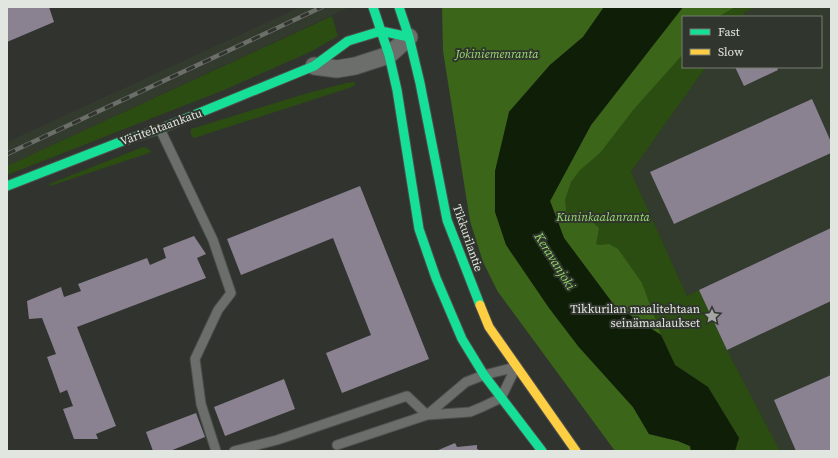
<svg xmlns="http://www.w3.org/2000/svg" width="838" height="458" font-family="'Source Serif 4',serif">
<rect width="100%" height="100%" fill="#31332f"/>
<path fill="#333a2e" d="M300,7H350L7,166V142Z
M757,7H831V451H780L727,350L699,290L687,296L631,172L706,67H821V17H742L745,12Z"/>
<path fill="#2c4d11" d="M683,7H757L745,12L742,17H683V67H706L631,172L687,296L699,290L727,350L780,451H735L739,438L708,387L675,365L661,335L550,201Z
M332,16L338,36L310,52L224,90L7,175V166Z
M355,82V85L352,87L194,138L191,135V129L308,93L346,83Z
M143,147L147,148L152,152L50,186L49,184Z"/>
<path fill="#3b6518" d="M442,7H604L583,37L550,65L509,112L578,346L633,407L649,434L678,441L690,446L691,451H615L498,292L483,262L470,221L443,51Z
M683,7H735L718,17H683V54L634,109L600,153L580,170L571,182L565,200L566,211L572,219L590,220L599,228L596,244L599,245L609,244L618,249L642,283L661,335L614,305L564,238L550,201L591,125Z"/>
<path fill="#0f1e07" d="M604,7H683L591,125L550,201L564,238L614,305L661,335L675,365L708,387L739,438L735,451H691L690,446L678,441L649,434L633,407L578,346L549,308L506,245L495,212V171L509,112L550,65L583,37Z"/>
<path fill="#8a8291" d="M7,7H49L54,22L7,42Z
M735,67H777L778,70L744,86Z
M812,99L831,142V153L674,224L650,172Z
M360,186L429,359L342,393L326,353L371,335L333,238L241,275L227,239Z
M831,228V301L727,350L699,290Z
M194,236L206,254L197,258L206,278L77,327L116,426L96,434L98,439H74L63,409L73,406L67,390L60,393L47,357L56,354L42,318L29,319L27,301L61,287L64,297L81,291L78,284L147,258L150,265L166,258L163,248Z
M831,375V451H796L774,400Z
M284,379L295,409L225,436L214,407Z
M196,413L205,437L170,451H153L146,432Z
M455,443L457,447L477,445V449L481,451H436Z"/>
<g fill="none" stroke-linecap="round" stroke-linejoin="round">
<defs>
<path id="lane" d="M160,129L213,240L231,293L218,310L195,359L201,404L216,451
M427,415L466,382L484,375L516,367
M337,445L427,415L470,412L482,407L501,398L516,367
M234,451L277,440L407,396L427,415"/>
<path id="street" d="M314,66L337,69L355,66L389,55L409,37"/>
<path id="fast" d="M373,7L389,55L397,90L419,229L436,278L462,339L484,375L542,451
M399,7L409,37L420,83L447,220L480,305
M7,186L120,142L160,129L314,66L348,41L381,31L409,37"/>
<path id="slow" d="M480,305L489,327L576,451"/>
</defs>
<use href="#lane" stroke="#4d4f4c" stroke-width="11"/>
<use href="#street" stroke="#4d4f4c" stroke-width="19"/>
<use href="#fast" stroke="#4d4f4c" stroke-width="11"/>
<use href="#slow" stroke="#4d4f4c" stroke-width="11"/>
<use href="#lane" stroke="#6c6e6b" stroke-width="9"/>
<use href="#street" stroke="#6c6e6b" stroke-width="17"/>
<use href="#fast" stroke="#16e098" stroke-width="9"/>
<use href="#slow" stroke="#ffcf43" stroke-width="9"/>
<defs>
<path id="rail" d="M7,154L322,7"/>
</defs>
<use href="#rail" stroke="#6c6e6a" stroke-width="4.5"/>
<use href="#rail" stroke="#30352d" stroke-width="3" stroke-dasharray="9" stroke-linecap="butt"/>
</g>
<defs>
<symbol id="sight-bare" viewBox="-9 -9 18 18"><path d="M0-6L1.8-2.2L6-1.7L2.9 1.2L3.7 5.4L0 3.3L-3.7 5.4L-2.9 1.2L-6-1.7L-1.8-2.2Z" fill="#a4a7a3" stroke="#30352d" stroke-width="2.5" paint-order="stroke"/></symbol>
</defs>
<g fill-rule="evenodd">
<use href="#sight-bare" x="701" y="305" width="22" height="22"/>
</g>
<g text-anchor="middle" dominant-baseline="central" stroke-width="4" stroke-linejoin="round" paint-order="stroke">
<g font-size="12" font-style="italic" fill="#9bdf71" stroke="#30352d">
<text x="497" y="54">Jokiniemenranta</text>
<text x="603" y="217">Kuninkaalanranta</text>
</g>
<g font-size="12" fill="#e2e6e1" stroke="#30352d">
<text transform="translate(161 127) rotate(-20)">Väritehtaankatu</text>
<text transform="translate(468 238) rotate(71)">Tikkurilantie</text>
</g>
<g font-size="12" fill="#e2e6e1" stroke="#30352d" text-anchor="end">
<text x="700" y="309">Tikkurilan maalitehtaan<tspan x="700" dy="14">seinämaalaukset</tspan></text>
</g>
<g font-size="13" font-style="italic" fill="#95d96b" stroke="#30352d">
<text transform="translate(555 261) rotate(58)">Keravanjoki</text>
</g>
</g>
<rect width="838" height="458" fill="none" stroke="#e2e6e1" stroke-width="16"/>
<rect x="682" y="16" width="140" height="52" fill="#30352d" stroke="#777c75"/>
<rect x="690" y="29" width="20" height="6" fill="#16e098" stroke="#777c75"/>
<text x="718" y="36" font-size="12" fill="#e2e6e1">Fast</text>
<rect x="690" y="49" width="20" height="6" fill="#ffcf43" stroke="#777c75"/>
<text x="718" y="56" font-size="12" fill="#e2e6e1">Slow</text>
</svg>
